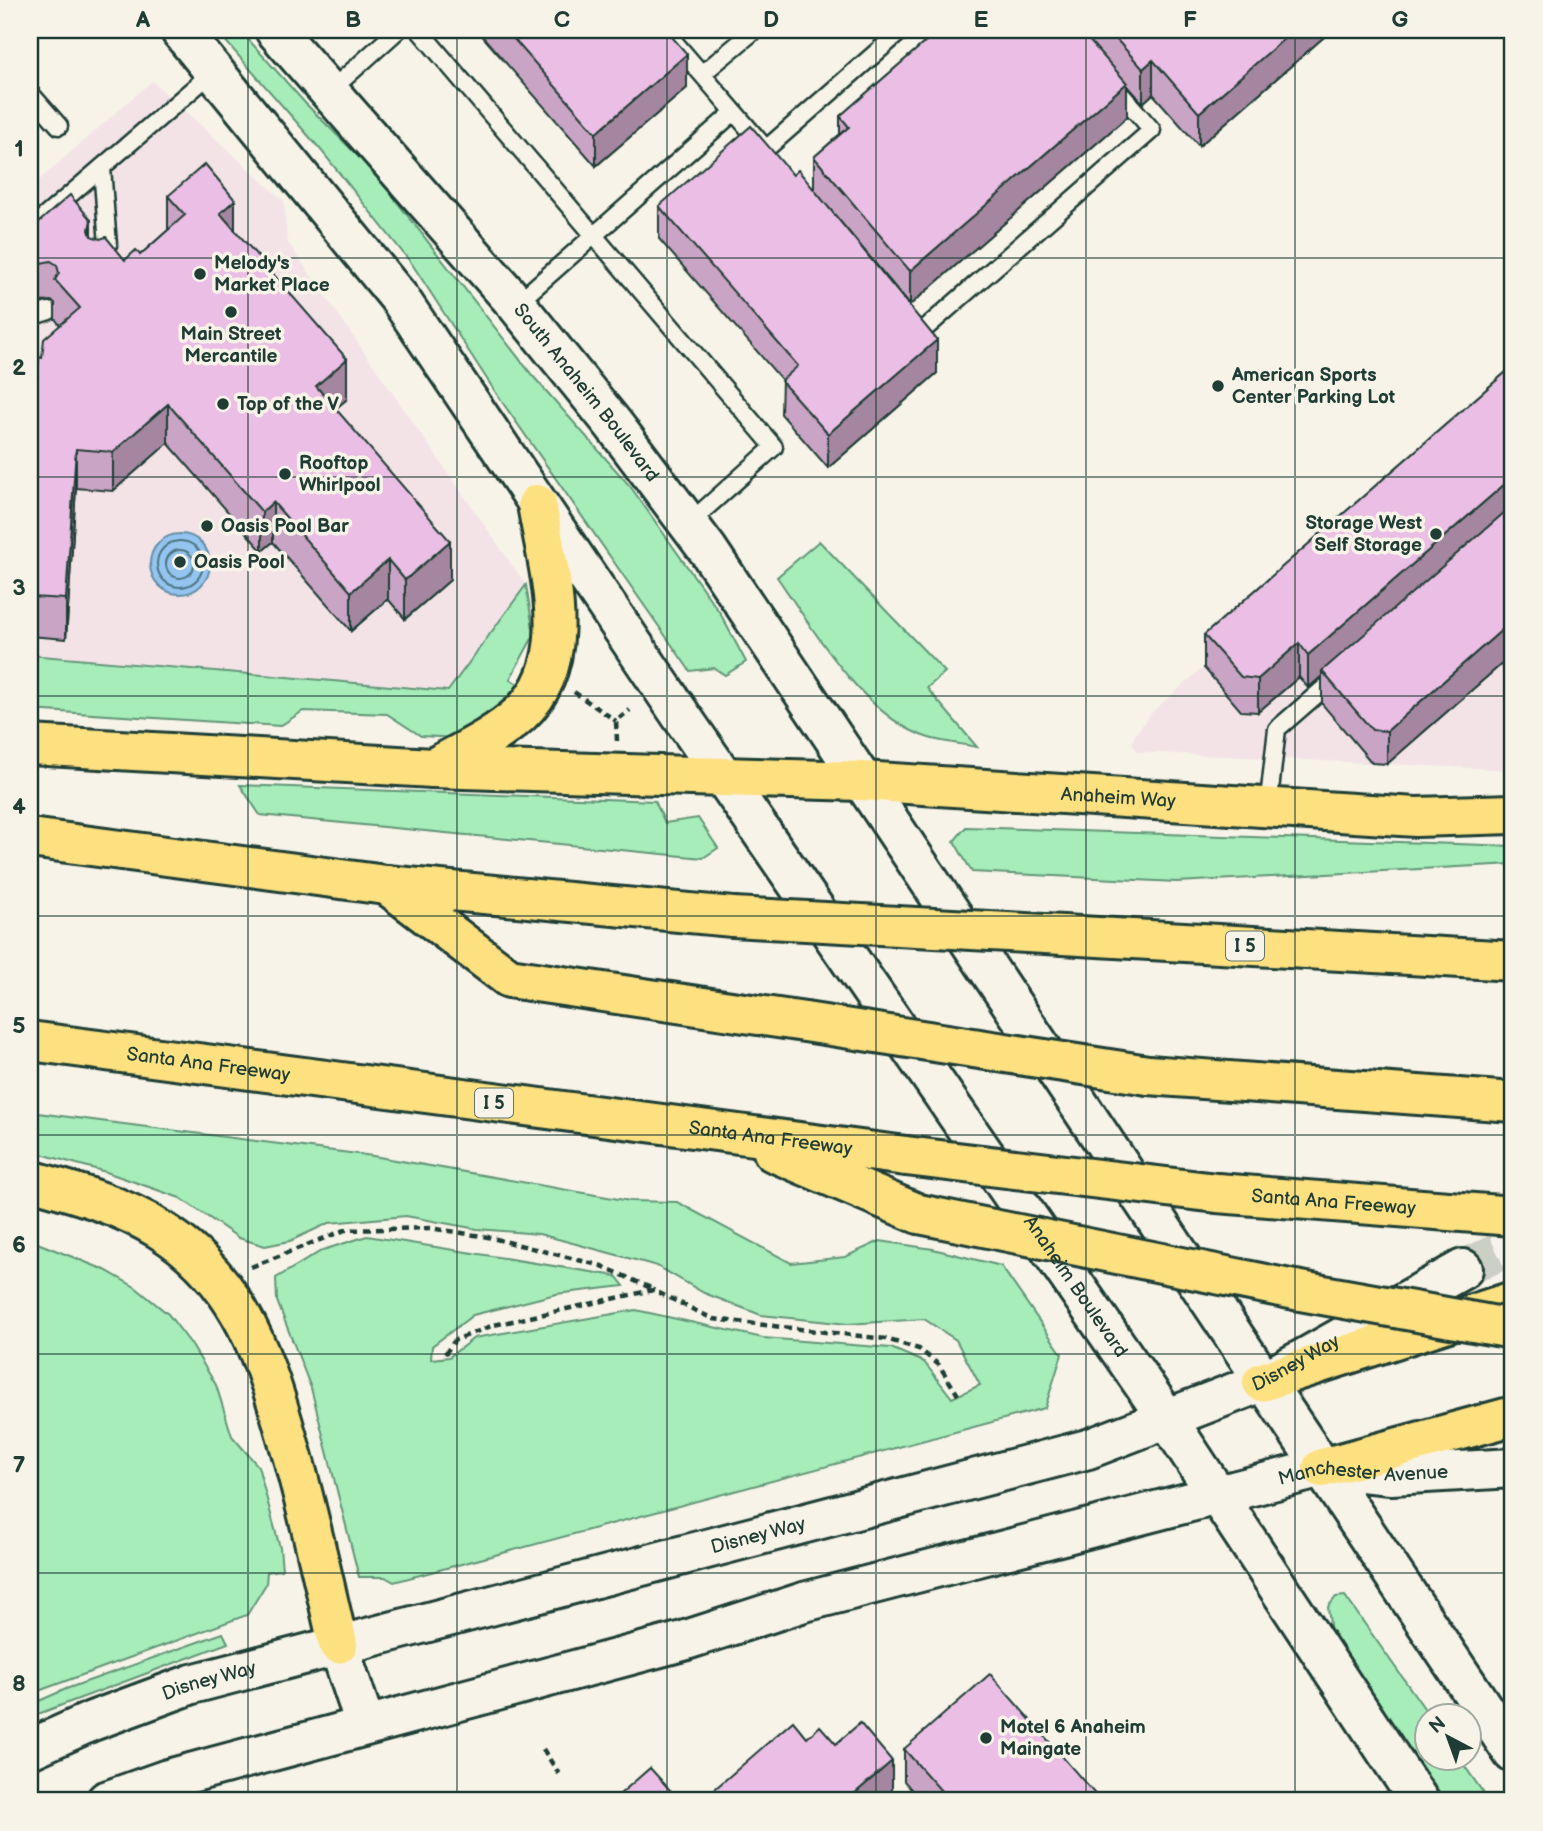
<svg xmlns="http://www.w3.org/2000/svg" width="1543" height="1831" font-family="'Balsamiq Sans',sans-serif">
<rect width="100%" height="100%" fill="#f7f3e8"/>
<filter id="ink" filterUnits="userSpaceOnUse"><feTurbulence type="fractalNoise" baseFrequency=".0143" numOctaves="2"/><feDisplacementMap in="SourceGraphic" scale="14" xChannelSelector="R" yChannelSelector="G"/><feConvolveMatrix kernelMatrix="1 2 1 2 8 2 1 2 1" color-interpolation-filters="sRGB"/></filter>
<g filter="url(#ink)">
<path fill="#f3e3e7" d="M152,81L284,201L287,241L526,585L448,691L30,655V188Z
M1513,399V770L1137,752L1132,743L1135,735L1153,711Z"/>
<path fill="#a6edba" stroke="#629577" stroke-width="2" d="M216,30H240L305,103L372,170L532,375L630,486L720,613L746,662L725,675L714,668L690,671L498,396L412,264L320,149Z
M819,541L945,672L927,688L977,747C961,744 944,742 929,738C864,718 814,630 777,577Z
M526,585L534,635L510,679L526,689L457,738L421,736L387,714L303,711L280,726L30,710V655L448,691Z
M240,785L655,801L665,823L698,818L718,848L703,858L260,815Z
M966,827L1513,846V864L1177,882L972,872L954,841Z
M30,1112L373,1156L630,1201L677,1202L791,1263L845,1257L880,1241L933,1249L1001,1266L1062,1354L1045,1408L394,1582L385,1577H359L311,1388L277,1301L276,1278L323,1250L367,1236L616,1276L624,1286L556,1294L473,1315L432,1346L431,1359L449,1357L474,1338L636,1310L763,1338L891,1348L924,1362L952,1398L980,1385L956,1340L924,1319L848,1324L761,1315L704,1293L657,1266L617,1255L539,1234L477,1229L406,1216L329,1223L290,1241L265,1246L239,1238L180,1198L106,1172L30,1151Z
M30,1240L105,1270L135,1287L168,1314L191,1344L216,1385L232,1436L258,1466L280,1548L282,1570L267,1572L266,1584L247,1615L30,1694Z
M1345,1596L1429,1715L1428,1758H1459L1489,1801H1445L1331,1634L1328,1607L1336,1597Z
M223,1633L228,1643L30,1717V1705L66,1689Z"/>
<path fill="#93c5f0" stroke="#658fa5" stroke-width="2" d="M150 564a30 30 0 1 1 60 0a30 30 0 1 1-60 0Z"/>
<g fill="none" stroke-linecap="round" stroke-linejoin="round">
<path stroke="#4d737f" stroke-width="2" d="M157 564a23 23 0 1 1 46 0a23 23 0 1 1-46 0Z
M166 564a14 14 0 1 1 28 0a14 14 0 1 1-28 0Z"/>
<path stroke="#cccfc4" stroke-width="38" stroke-dasharray="38 19" stroke-linecap="butt" d="M1463,1269L1513,1245"/>
<defs>
<path id="lane" d="M419,30L774,447L688,524
M664,30L766,149L902,30
M702,74L755,30
M330,91L398,30
M30,93L59,126
M102,168L108,245L102,259
M30,229L215,70
M516,304L734,112
M30,317L49,311
M913,325L920,333L1152,130L1114,86
M1268,808L1277,729L1337,677"/>
<g id="secondary">
<path id="s1" d="M180,30L400,299L680,714L1166,1417L1419,1801"/>
<path id="s2" d="M275,30L516,304L614,425L708,550L1513,1753"/>
<path d="M338,1644L365,1724"/>
<path id="s3" d="M30,1749L92,1721L192,1684L1088,1449L1262,1382L1463,1269"/>
<path id="s4" d="M106,1801L168,1779L683,1641L804,1602L1322,1468L1391,1475L1513,1468"/>
</g>
<g id="primary">
<path id="s5" d="M723,777L862,781L1416,817L1513,814"/>
</g>
<g id="highway">
<path d="M30,745L433,768L723,777"/>
<path d="M433,768C462,752 495,737 520,714C578,660 548,571 537,504"/>
<path d="M30,838L386,885L733,917"/>
<path d="M387,885L509,978L805,1022"/>
<path d="M1063,935L1513,961"/>
<path id="s6" d="M30,1041L906,1156"/>
<path d="M1148,1075L1513,1102"/>
<path d="M773,1152L919,1214"/>
<path d="M30,1180C73,1192 121,1205 159,1229C245,1282 267,1367 293,1458C310,1519 324,1582 338,1644"/>
<path id="s7" d="M1217,1193L1513,1216"/>
<path d="M1262,1382L1513,1301"/>
<path d="M1322,1468L1513,1416"/>
</g>
</defs>
<use href="#lane" stroke="#1f3d34" stroke-width="21"/>
<use href="#secondary" stroke="#1f3d34" stroke-width="44"/>
<use href="#primary" stroke="#1f3d34" stroke-width="44"/>
<use href="#highway" stroke="#1f3d34" stroke-width="44"/>
<path stroke="#1f3d34" stroke-width="4.5" stroke-dasharray="7 5" stroke-linecap="butt" d="M574,692L616,721
M617,741L616,721L630,710
M251,1267L345,1230L430,1228L488,1237L602,1266L653,1289
M445,1354L455,1340L494,1325L653,1290L713,1319L886,1339L919,1349L939,1365L958,1395
M543,1749L559,1774"/>
<use href="#lane" stroke="#f7f3e8" stroke-width="16"/>
<use href="#secondary" stroke="#f7f3e8" stroke-width="38"/>
<use href="#primary" stroke="#fde080" stroke-width="38"/>
<use href="#highway" stroke="#fde080" stroke-width="38"/>
<defs>
<path id="highway-bridge" d="M733,917L1063,935
M805,1022L1148,1075
M906,1156L1217,1193
M919,1214L1295,1290L1513,1329"/>
</defs>
<use href="#highway-bridge" stroke="#1f3d34" stroke-width="44" stroke-linecap="butt"/>
<use href="#highway-bridge" stroke="#fde080" stroke-width="38"/>
</g>
<path fill="#caa4c5" stroke="#1f3d34" stroke-width="2" d="M477,30H666L687,88L596,166Z
M939,30H1332L1199,146L1153,94L1143,103L1127,85V117L910,305L829,208L937,373L828,468L781,414L782,380L659,239V206L793,175L814,190V157L840,134V116Z
M168,196L235,231L347,399L335,409L450,580L405,619L388,599L351,631L273,542L262,551L168,443L113,491L76,488L66,639L30,636V412H34L42,358L60,325L55,319V303L51,301L41,302L30,289V230L91,220V236L125,260L140,255L168,230Z
M1513,366V654L1387,764L1372,763L1322,704V676L1308,688L1299,677L1258,712L1241,711L1204,668V635Z
M904,1749L1101,1801H921L904,1781Z"/>
<path fill="#a486a0" stroke="#1f3d34" stroke-width="2" d="M1294,30H1332L1199,146V113Z
M687,54V88L596,166V133Z
M1153,60V94L1143,103V69Z
M1127,83V117L910,305V271Z
M235,200V239L220,213Z
M937,340V373L828,468V434Z
M347,359V399L316,425V386Z
M168,404V443L113,491V452Z
M76,449V488L66,639V599Z
M1506,483V517L1322,671V676L1308,688V655Z
M273,502V542L262,551V512Z
M450,541V580L405,619V580Z
M388,560V599L351,631V592Z
M1513,620V654L1387,764V731Z
M1299,643V677L1258,712V679Z
M892,1761V1794L884,1801H846Z"/>
<path fill="#ebbfe5" stroke="#1f3d34" stroke-width="2" d="M506,30H666L687,54L596,133Z
M939,30H1080L1127,83L910,271L814,157L849,127L840,116Z
M1108,30H1294L1199,113L1153,60L1143,69Z
M751,126L793,175L798,170L937,340L828,434L781,381L798,366L659,206Z
M205,164L235,200L220,213L347,359L316,386L450,541L405,580L388,560L351,592L273,502L262,512L168,404L113,452L76,449L66,599L30,597V412H34L39,357L42,358L44,339L80,308L55,280L59,273L57,265L51,261L41,263L30,250V230L70,195L91,220L89,230L91,236L100,239L106,237L125,260L136,250L140,255L185,215L168,196Z
M1513,366V482L1506,483L1308,655L1299,643L1258,679L1241,677L1204,635Z
M1513,505V620L1387,731L1372,730L1322,671Z
M990,1674L1101,1801H950L904,1749Z
M793,1721L807,1738L820,1726L836,1744L860,1723L892,1761L846,1801H701Z
M650,1768L680,1801H612Z"/>
</g>
<path fill="none" stroke="#1f3d34" stroke-width="2" stroke-opacity="0.55" d="M248,30V1801M457,30V1801M667,30V1801M876,30V1801M1086,30V1801M1295,30V1801M30,258H1513M30,477H1513M30,696H1513M30,916H1513M30,1135H1513M30,1354H1513M30,1573H1513"/>
<g fill="#1f3d34" stroke="#f7f3e8" stroke-width="2.5">
<circle cx="200" cy="274" r="7"/>
<circle cx="231" cy="312" r="7"/>
<circle cx="1218" cy="386" r="7"/>
<circle cx="223" cy="404" r="7"/>
<circle cx="285" cy="474" r="7"/>
<circle cx="207" cy="526" r="7"/>
<circle cx="1436" cy="534" r="7"/>
<circle cx="180" cy="562" r="7"/>
<circle cx="986" cy="1738" r="7"/>
</g>
<g text-anchor="middle" dominant-baseline="central" stroke-width="7" stroke-linejoin="round" paint-order="stroke">
<g fill="#f7f3e8" stroke="#60746a" stroke-width="2">
<rect x="1226" y="931.5" width="38" height="29" rx="5"/>
<rect x="475" y="1088.5" width="38" height="29" rx="5"/>
</g>
<g font-size="18" font-weight="bold" fill="#1f3d34">
<text x="1245" y="946">I 5</text>
<text x="494" y="1103">I 5</text>
</g>
<g font-size="19" font-weight="bold" fill="#1f3d34" stroke="#f7f3e8" text-anchor="start">
<text x="214" y="263">Melody's<tspan x="214" dy="22">Market Place</tspan></text>
<text x="231" y="334" text-anchor="middle">Main Street<tspan x="231" dy="22">Mercantile</tspan></text>
<text x="1232" y="375">American Sports<tspan x="1232" dy="22">Center Parking Lot</tspan></text>
<text x="237" y="404">Top of the V</text>
<text x="299" y="463">Rooftop<tspan x="299" dy="22">Whirlpool</tspan></text>
<text x="1422" y="523" text-anchor="end">Storage West<tspan x="1422" dy="22">Self Storage</tspan></text>
<text x="221" y="526">Oasis Pool Bar</text>
<text x="194" y="562">Oasis Pool</text>
<text x="1000" y="1727">Motel 6 Anaheim<tspan x="1000" dy="22">Maingate</tspan></text>
</g>
<g font-size="19" fill="#1f3d34" stroke="#f7f3e8">
<text stroke="none"><textPath href="#s2" startOffset="478">South Anaheim Boulevard</textPath></text>
<text stroke="none"><textPath href="#s5" startOffset="396">Anaheim Way</textPath></text>
<text stroke="none"><textPath href="#s6" startOffset="180">Santa Ana Freeway</textPath></text>
<text stroke="none"><textPath href="#s6" startOffset="747">Santa Ana Freeway</textPath></text>
<text stroke="none"><textPath href="#s7" startOffset="117">Santa Ana Freeway</textPath></text>
<text stroke="none"><textPath href="#s1" startOffset="1544">Anaheim Boulevard</textPath></text>
<text stroke="none"><textPath href="#s3" startOffset="1326">Disney Way</textPath></text>
<text stroke="none"><textPath href="#s4" startOffset="1302">Manchester Avenue</textPath></text>
<text stroke="none"><textPath href="#s3" startOffset="760">Disney Way</textPath></text>
<text stroke="none"><textPath href="#s3" startOffset="192">Disney Way</textPath></text>
</g>
</g>
<rect width="1543" height="1831" fill="none" stroke="#f7f3e8" stroke-width="77"/>
<g transform="translate(1448 1737) rotate(319)"><circle r="33" fill="#f7f3e8" stroke="#a1aaa0" stroke-width="2"/>
<path d="M0-5L12 26L0 18L-12 26Z" fill="#1f3d34"/>
<text y="-10" font-size="19" font-weight="bold" text-anchor="middle" fill="#1f3d34">N</text>
</g>
<rect x="38" y="38" width="1466" height="1754" fill="none" stroke="#1f3d34" stroke-width="2.5"/>
<g font-size="23" text-anchor="middle" font-weight="bold" fill="#1f3d34">
<text x="143" y="27">A</text>
<text x="353" y="27">B</text>
<text x="562" y="27">C</text>
<text x="771" y="27">D</text>
<text x="981" y="27">E</text>
<text x="1190" y="27">F</text>
<text x="1400" y="27">G</text>
<text x="19" y="156">1</text>
<text x="19" y="375">2</text>
<text x="19" y="595">3</text>
<text x="19" y="814">4</text>
<text x="19" y="1033">5</text>
<text x="19" y="1252">6</text>
<text x="19" y="1472">7</text>
<text x="19" y="1691">8</text>
</g>
</svg>
